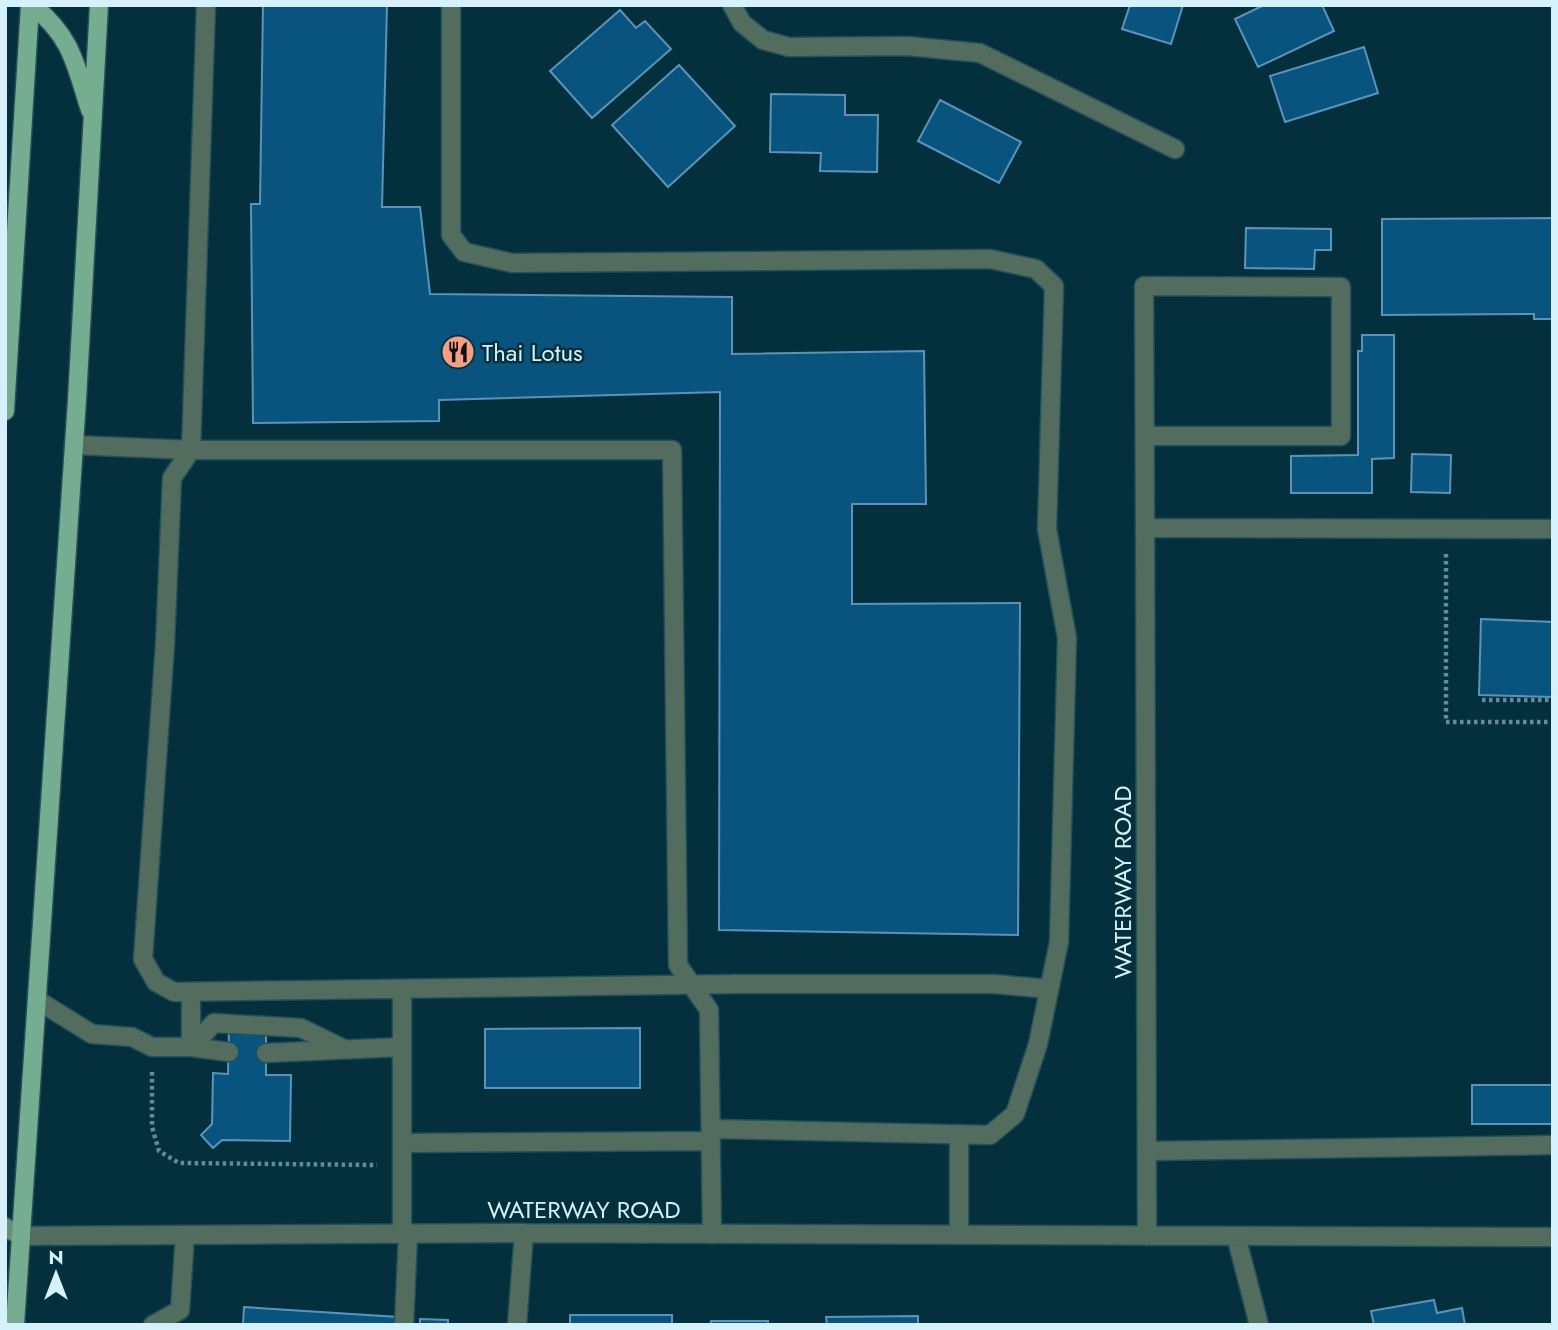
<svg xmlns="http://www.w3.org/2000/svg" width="1558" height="1330" font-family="Jost,sans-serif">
<rect width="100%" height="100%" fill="#03303c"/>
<path fill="#09547e" stroke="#5c93bb" stroke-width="2" d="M263,5H387L382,207H420L430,294L732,297V354L924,351L926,504H852V604L1020,603L1018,935L719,930L720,392L439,400V421L253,423L251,204H260Z
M1130,5H1183L1171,44L1122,29Z
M1264,5H1322L1334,31L1258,67L1235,19Z
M620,10L636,28L645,21L671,49L592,118L550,71Z
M1364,47L1378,93L1285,122L1270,76Z
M679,65L735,126L668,187L612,125Z
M771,94L845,95V115H878L877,172L820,171L821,153L770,152Z
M940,100L1021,142L999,183L918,141Z
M1553,218V319H1534V314L1382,315V219Z
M1246,228L1331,229V250H1315L1314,269L1245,268Z
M1362,335H1394V458L1372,459V493H1291V456L1358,455V351H1362Z
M1412,454L1451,455L1450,493L1411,492Z
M1481,619L1553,622V697L1479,695Z
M229,1028H266V1075H291L290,1141L222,1140L213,1148L201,1135L212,1124L213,1073L228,1074Z
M640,1028V1088H485V1029Z
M1472,1085H1553V1124H1472Z
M1434,1300L1437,1313L1462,1308L1465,1325H1374L1371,1311Z
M244,1307L398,1317V1325H243Z
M570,1315H672V1325H570Z
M918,1316V1325H827L826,1317Z
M420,1319L448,1320V1325H420Z
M711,1321H768V1325H711Z"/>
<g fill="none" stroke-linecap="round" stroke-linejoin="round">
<defs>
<path id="lane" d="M206,5L191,450L172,478L165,644L143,959L156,982L174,992L736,984H994L1049,989
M451,5V235L464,252L512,263L990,259L1036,269L1054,286L1047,529L1067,638L1059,942L1038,1044L1015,1114L990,1135L712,1129
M1145,436H1341V287L1144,286L1145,528L1553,529
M74,445L191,450H672L678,965L709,1010L712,1234
M402,991V1234
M191,992V1047
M37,1000L92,1034L132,1037L152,1047H191L229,1052
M191,1047L214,1023L301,1028L344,1049
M266,1053L402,1047
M959,1134V1235
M403,1143L711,1141
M1147,1151L1553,1145
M153,1325L180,1310L185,1235
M404,1325L408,1234"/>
<path id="street" d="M732,5L742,23L763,40L789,47L907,46L980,53L1175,149
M1145,528L1147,1236
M21,1236L524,1233L1553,1237
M1236,1236L1259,1325
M517,1325L524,1233"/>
<path id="secondary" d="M5,1227L21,1236"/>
<path id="primary" d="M32,5C72,37 75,63 90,110
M5,411L30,5
M15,1325L77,400L99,5"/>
</defs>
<use href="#lane" stroke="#254f5b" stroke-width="21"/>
<use href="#street" stroke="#254f5b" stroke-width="21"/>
<use href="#secondary" stroke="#254f5b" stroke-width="21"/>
<use href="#primary" stroke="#254f5b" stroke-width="21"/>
<path stroke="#658b96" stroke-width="4.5" stroke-dasharray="3.5 3.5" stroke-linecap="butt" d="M1446,554V722H1553
M1482,700H1553
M152,1072V1127L159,1151L179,1163L377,1165"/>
<use href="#lane" stroke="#526c5e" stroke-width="18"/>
<use href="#street" stroke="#526c5e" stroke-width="18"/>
<use href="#secondary" stroke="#67907a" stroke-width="18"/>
<use href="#primary" stroke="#76ac90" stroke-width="18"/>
</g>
<defs>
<symbol id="restaurant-disc" viewBox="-11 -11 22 22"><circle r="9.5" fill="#f2a081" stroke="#03303c"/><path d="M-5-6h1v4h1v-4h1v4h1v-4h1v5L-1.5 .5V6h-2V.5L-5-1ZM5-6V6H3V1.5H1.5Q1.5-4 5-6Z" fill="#111"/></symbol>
</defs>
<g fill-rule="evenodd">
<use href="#restaurant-disc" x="439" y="333" width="38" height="38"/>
</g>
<g text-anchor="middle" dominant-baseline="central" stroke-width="5" stroke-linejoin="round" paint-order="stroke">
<g font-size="24" fill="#d5f2fc" stroke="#03303c" text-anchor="start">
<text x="482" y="352">Thai Lotus</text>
</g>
<g font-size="24" fill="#d5f2fc" stroke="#03303c">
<text transform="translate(1122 882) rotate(-90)">WATERWAY ROAD</text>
<text x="584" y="1209">WATERWAY ROAD</text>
</g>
</g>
<rect width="1558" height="1330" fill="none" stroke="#d5f2fc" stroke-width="14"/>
<g transform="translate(56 1274)" stroke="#03303c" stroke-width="5" paint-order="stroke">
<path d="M0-5L12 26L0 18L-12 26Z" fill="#d5f2fc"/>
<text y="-10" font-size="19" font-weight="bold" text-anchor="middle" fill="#d5f2fc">N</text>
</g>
</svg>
